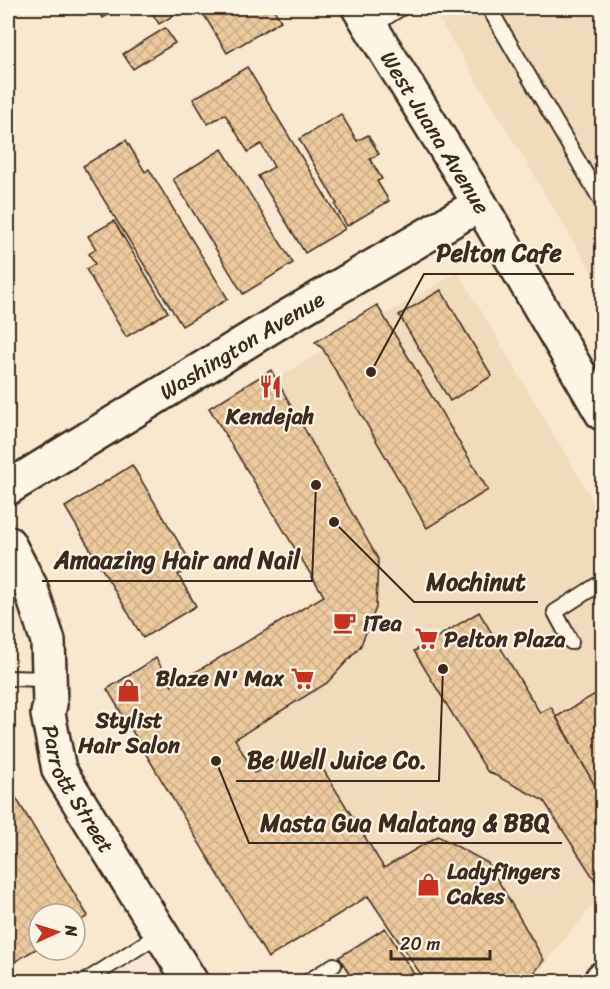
<svg xmlns="http://www.w3.org/2000/svg" width="610" height="989" font-family="Sriracha,sans-serif">
<defs>
<pattern id="building-cross-hatch" width="8" height="8" patternUnits="userSpaceOnUse" patternTransform="scale(1.5)"><rect width="8" height="8" fill="#ecca9d"/><path d="M0 0l8 8M0 8l8-8" fill="none" stroke="#cbae87"/></pattern>
</defs>
<rect width="100%" height="100%" fill="#f7e8cf"/>
<filter id="ink" filterUnits="userSpaceOnUse"><feTurbulence type="fractalNoise" baseFrequency=".0167" numOctaves="2"/><feDisplacementMap in="SourceGraphic" scale="12" xChannelSelector="R" yChannelSelector="G"/><feConvolveMatrix kernelMatrix="1 2 1 2 8 2 1 2 1" color-interpolation-filters="sRGB"/></filter>
<g filter="url(#ink)">
<path fill="#f0dbbd" d="M432,8H602V289L522,155Z
M458,272L602,516V893L531,981H426L369,897L268,958L124,715L325,593L216,414Z"/>
<path fill="url(#building-cross-hatch)" stroke="#3b2a1e" stroke-width="1.5" d="M96,8H119L103,18Z
M149,8H186L159,24Z
M216,8H273L281,21L227,53L204,15Z
M165,28L175,43L133,69L123,54Z
M247,67L345,229L305,253L258,176L274,167L261,144L248,152L225,114L208,124L193,99Z
M341,114L357,141L368,135L379,154L370,159L382,179L377,181L389,201L347,226L335,205L337,204L299,139Z
M126,140L145,172L149,169L228,299L182,326L83,166Z
M222,149L293,263L243,294L173,179Z
M114,221L168,312L126,337L86,269L95,264L89,254L96,249L88,236Z
M441,290L492,376L450,401L399,315Z
M377,305L488,490L427,528L323,349L315,342Z
M271,370L378,559L376,608L360,647L327,683L235,739L254,773L282,759L290,767L313,753L384,868L438,836L488,863L544,960L527,982H426L368,896L268,958L107,689L156,658L172,686L324,596L209,408Z
M132,465L193,566L178,575L196,606L143,638L65,507Z
M479,612L540,713L551,707L602,798V884L600,888L544,801L487,771L414,651Z
M602,690V798L556,717Z
M8,785L88,916L75,924V914H39V947L8,966Z
M385,928L419,982H354L339,957Z"/>
<g fill="none" stroke-linecap="round" stroke-linejoin="round">
<defs>
<path id="lane" d="M489,8L602,202
M371,27L401,8
M571,642L555,612L602,582
M8,678L48,679
M84,982L161,933
M307,982L334,965"/>
<g id="secondary">
<path id="s1" d="M359,8L480,204L602,413"/>
<path id="s2" d="M8,488L275,324L480,204"/>
<path id="s3" d="M8,543L30,586L48,641L50,704L48,714L59,770L191,982"/>
</g>
<path id="primary" d="M601,982L602,979"/>
</defs>
<use href="#lane" stroke="#3b2a1e" stroke-width="18"/>
<use href="#secondary" stroke="#3b2a1e" stroke-width="38"/>
<use href="#primary" stroke="#3b2a1e" stroke-width="38"/>
<use href="#lane" stroke="#fcf5e5" stroke-width="14"/>
<use href="#secondary" stroke="#fcf5e5" stroke-width="33"/>
<use href="#primary" stroke="#fcf5e5" stroke-width="33"/>
</g>
</g>
<defs>
<symbol id="restaurant-bare" viewBox="-9 -9 18 18"><path d="M-5-6h1v4h1v-4h1v4h1v-4h1v5L-1.5 .5V6h-2V.5L-5-1ZM5-6V6H3V1.5H1.5Q1.5-4 5-6Z" fill="#c8321e" stroke="#fcf5e5" stroke-width="2.5" paint-order="stroke"/></symbol>
<symbol id="cafe-bare" viewBox="-9 -9 18 18"><path d="M-5.5-4.5H6V0H3Q3 3.5 0 3.5H-2.5Q-5.5 3.5-5.5 0ZM3-3.2v2h1.7v-2ZM-6 4.5H4V6H-6Z" fill="#c8321e" stroke="#fcf5e5" stroke-width="2.5" paint-order="stroke"/></symbol>
<symbol id="supermarket-bare" viewBox="-9 -9 18 18"><path d="M-6-5.5h2.5l.6 2H6L4.5 2H-2.5L-4.4-4H-6ZM-1.5 3.2a1.3 1.3 0 1 0 .1 0ZM3 3.2a1.3 1.3 0 1 0 .1 0Z" fill="#c8321e" stroke="#fcf5e5" stroke-width="2.5" paint-order="stroke"/></symbol>
<symbol id="shop-bare" viewBox="-9 -9 18 18"><path d="M-5-2.5h2.3a2.7 3.5 0 0 1 5.4 0H5L5.5 6h-11ZM-1.5-2.5h3a1.5 2.3 0 0 0-3 0Z" fill="#c8321e" stroke="#fcf5e5" stroke-width="2.5" paint-order="stroke"/></symbol>
</defs>
<g fill-rule="evenodd">
<use href="#restaurant-bare" x="254" y="370" width="33" height="33"/>
<use href="#cafe-bare" x="328" y="606" width="33" height="33"/>
<use href="#supermarket-bare" x="410" y="622" width="33" height="33"/>
<use href="#supermarket-bare" x="286" y="662" width="33" height="33"/>
<use href="#shop-bare" x="112" y="674" width="33" height="33"/>
<use href="#shop-bare" x="412" y="868" width="33" height="33"/>
</g>
<g text-anchor="middle" dominant-baseline="central" stroke-width="4.5" stroke-linejoin="round" paint-order="stroke">
<g font-size="22" fill="#3b2a1e" stroke="#fcf5e5">
<text stroke="none"><textPath href="#s1" startOffset="146">West Juana Avenue</textPath></text>
<text stroke="none"><textPath href="#s2" startOffset="274">Washington Avenue</textPath></text>
<text stroke="none"><textPath href="#s3" startOffset="261">Parrott Street</textPath></text>
</g>
<g font-size="22" font-weight="bold" fill="#3b2a1e" stroke="#fcf5e5" text-anchor="start">
<text x="270" y="416" text-anchor="middle">Kendejah</text>
<text x="363" y="623">iTea</text>
<text x="444" y="639">Pelton Plaza</text>
<text x="284" y="678" text-anchor="end">Blaze N' Max</text>
<text x="129" y="720" text-anchor="middle">Stylist<tspan x="129" dy="25">Hair Salon</tspan></text>
<text x="447" y="871">Ladyfingers<tspan x="447" dy="25">Cakes</tspan></text>
</g>
</g>
<path fill="none" stroke="#3b2a1e" stroke-width="2" d="M371 372L424 274H574M316 485L312 581H42M334 522L414 602H538M443 669L439 781H236M216 761L249 843H562"/>
<g fill="#3b2a1e" stroke="#fcf5e5" stroke-width="2">
<circle cx="371" cy="372" r="6"/>
<circle cx="316" cy="485" r="6"/>
<circle cx="334" cy="522" r="6"/>
<circle cx="443" cy="669" r="6"/>
<circle cx="216" cy="761" r="6"/>
</g>
<g font-size="24" text-anchor="middle" font-weight="bold" fill="#3b2a1e" stroke="#fcf5e5" stroke-width="4.5" stroke-linejoin="round" paint-order="stroke">
<text x="499" y="261">Pelton Cafe</text>
<text x="177" y="568">Amaazing Hair and Nail</text>
<text x="476" y="590">Mochinut</text>
<text x="337" y="768">Be Well Juice Co.</text>
<text x="405" y="831">Masta Gua Malatang &amp; BBQ</text>
</g>
<rect width="610" height="989" fill="none" stroke="#fcf5e5" stroke-width="30"/>
<rect x="15" y="15" width="580" height="959" fill="none" stroke="#3b2a1e" stroke-width="2" filter="url(#ink)"/>
<g transform="translate(57 932) rotate(86)"><circle r="28" fill="#fcf5e5" stroke="#afa495" stroke-width="1.5"/>
<path d="M0-4.5L10 22L0 15L-10 22Z" fill="#c8321e"/>
<text y="-9" font-size="16" font-weight="bold" text-anchor="middle" fill="#3b2a1e">N</text>
</g>
<path d="M391 950v9h99v-9" fill="none" stroke="#3b2a1e" stroke-width="3"/>
<text x="400" y="950" font-size="18" fill="#3b2a1e" stroke="#fcf5e5" stroke-width="4.5" paint-order="stroke">20 m</text>
</svg>
